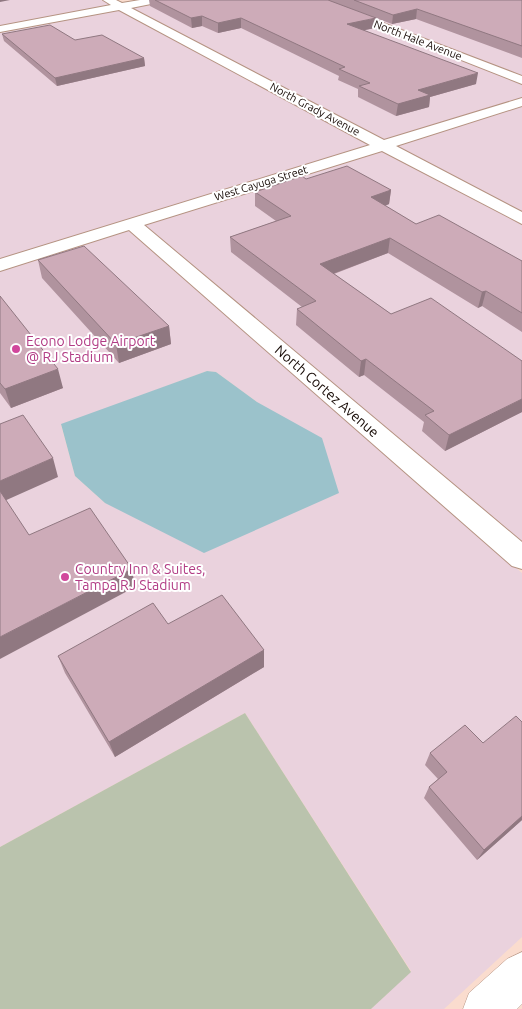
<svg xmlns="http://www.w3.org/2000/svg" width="522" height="1009" font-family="Ubuntu,sans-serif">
<rect width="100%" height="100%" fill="#fadcce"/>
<path fill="#ead2dd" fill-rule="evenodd" d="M0,0H102L114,6L0,27Z
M167,0H308L522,83V98L384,141L128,7Z
M320,0H522V78Z
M119,9L373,144L0,260V31Z
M522,106V214L394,146Z
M384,150L522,224V544L143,225Z
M128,230L522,573V937L444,1009H371L411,971L245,713L0,847V271ZM207,371L216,372L257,402L105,503L75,476L61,425Z"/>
<path fill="#bac3ad" d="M245,713L411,972L371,1009H0V847Z"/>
<path fill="#9bc2cb" d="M207,371L216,372L257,402L322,438L339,493L204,553L105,503L75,476L61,424Z"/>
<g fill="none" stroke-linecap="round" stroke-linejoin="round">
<defs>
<path id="street" d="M103,0H116L122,3L140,0H162L161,2L131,8L384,140L522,98V106L396,146L522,212V224L382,151L144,225L522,542V569L512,566L129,230L0,271V259L370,145L119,10L0,32V26L111,5Z
M309,0H323L522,76V84Z"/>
<path id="secondary" d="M522,952V1004L517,1009H463L469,993L507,959Z"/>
</defs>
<use href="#street" stroke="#b59382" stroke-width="2"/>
<use href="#secondary" stroke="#b59382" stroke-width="1"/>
<use href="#street" fill="#fff" fill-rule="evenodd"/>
<use href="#secondary" fill="#fff" fill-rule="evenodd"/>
</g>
<path fill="#b0939e" d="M149,0H522V58L416,19L392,24L354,10L375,28L364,30L476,84L430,97L429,107L396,116L358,97V89L338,80L339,76L241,28L218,33L202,26L192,28L150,6Z
M2,34L75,40L144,58L145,66L57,86L4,41Z
M306,179L391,190L389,204L385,206L416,224L522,261V332L482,306L478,308L388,253L334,274L391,314L522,361V412L445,451L422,431L424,422L364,375L359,377L296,325L297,309L302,307L231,252L230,237L276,221L255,206V192Z
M38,260L169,326L171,344L119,363L42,278Z
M0,296L63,388L11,408L0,393Z
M168,624L264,650V667L115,757L65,673L58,656Z
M430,753L522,820L477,860L424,798L429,787L438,779L425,765Z"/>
<path fill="#907881" d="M0,0H10L0,2Z
M417,9L416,19L392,24L393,15Z
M202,16V26L192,28L191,18Z
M241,18V28L218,33V23Z
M376,18L375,28L346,34L347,24Z
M144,58L145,66L57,86L55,78Z
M478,73L476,84L430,97L429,107L396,116L398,104L418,90Z
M391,190L389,204L369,212L371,197Z
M390,238L388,253L319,279L320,264Z
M486,291L482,306L478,308L482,292Z
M169,326L171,344L119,363L116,344Z
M366,359L364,375L359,377L361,361Z
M58,369L63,388L11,408L5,389Z
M522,399V412L445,451L449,435Z
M53,458L58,477L2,502L0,497V481Z
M132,569L135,587L0,659V637Z
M264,650V667L115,757L109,742Z
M522,816V820L477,860L484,850Z"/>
<path fill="#cdabb8" stroke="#907881" d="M155,0H328L376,18L347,24L478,73L418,90L430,95L398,104L359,86L370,83L339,69L345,67L241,18L218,23L202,16L191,18Z
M354,0H522V46L417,9L393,15Z
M50,25L75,40L102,35L144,58L55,78L2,34Z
M347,166L391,190L371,197L416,224L439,215L522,261V313L486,291L482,292L390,238L320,264L391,314L431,298L522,361V399L449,435L425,415L434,411L366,359L361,361L297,309L316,301L230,237L291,216L255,192L302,176L306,179Z
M84,246L169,326L116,344L38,260Z
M0,296L58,369L5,389L0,383Z
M23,415L53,458L0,481V424Z
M0,491L29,535L90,508L132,569L0,637Z
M222,595L264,650L109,742L58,656L153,603L168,624Z
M516,716L522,722V816L484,850L429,787L447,772L430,753L465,725L483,743Z"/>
<g fill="#d1479c" stroke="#fff" stroke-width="2">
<circle cx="16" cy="349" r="5"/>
<circle cx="65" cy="577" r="5"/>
</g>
<g text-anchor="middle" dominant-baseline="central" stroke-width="4" stroke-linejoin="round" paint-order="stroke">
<g font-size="11" fill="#150904" stroke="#fff">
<text transform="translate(418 40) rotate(21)">North Hale Avenue</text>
<text transform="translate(315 109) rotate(28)">North Grady Avenue</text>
<text transform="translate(261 183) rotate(-17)">West Cayuga Street</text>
</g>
<g font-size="14" fill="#b23c85" stroke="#fff" text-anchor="start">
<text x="26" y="341">Econo Lodge Airport<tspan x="26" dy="16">@ RJ Stadium</tspan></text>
<text x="75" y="569">Country Inn &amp; Suites,<tspan x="75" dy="16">Tampa RJ Stadium</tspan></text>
</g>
<g font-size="14" fill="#150904" stroke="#fff">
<text transform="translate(327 391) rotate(41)">North Cortez Avenue</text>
</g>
</g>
</svg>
